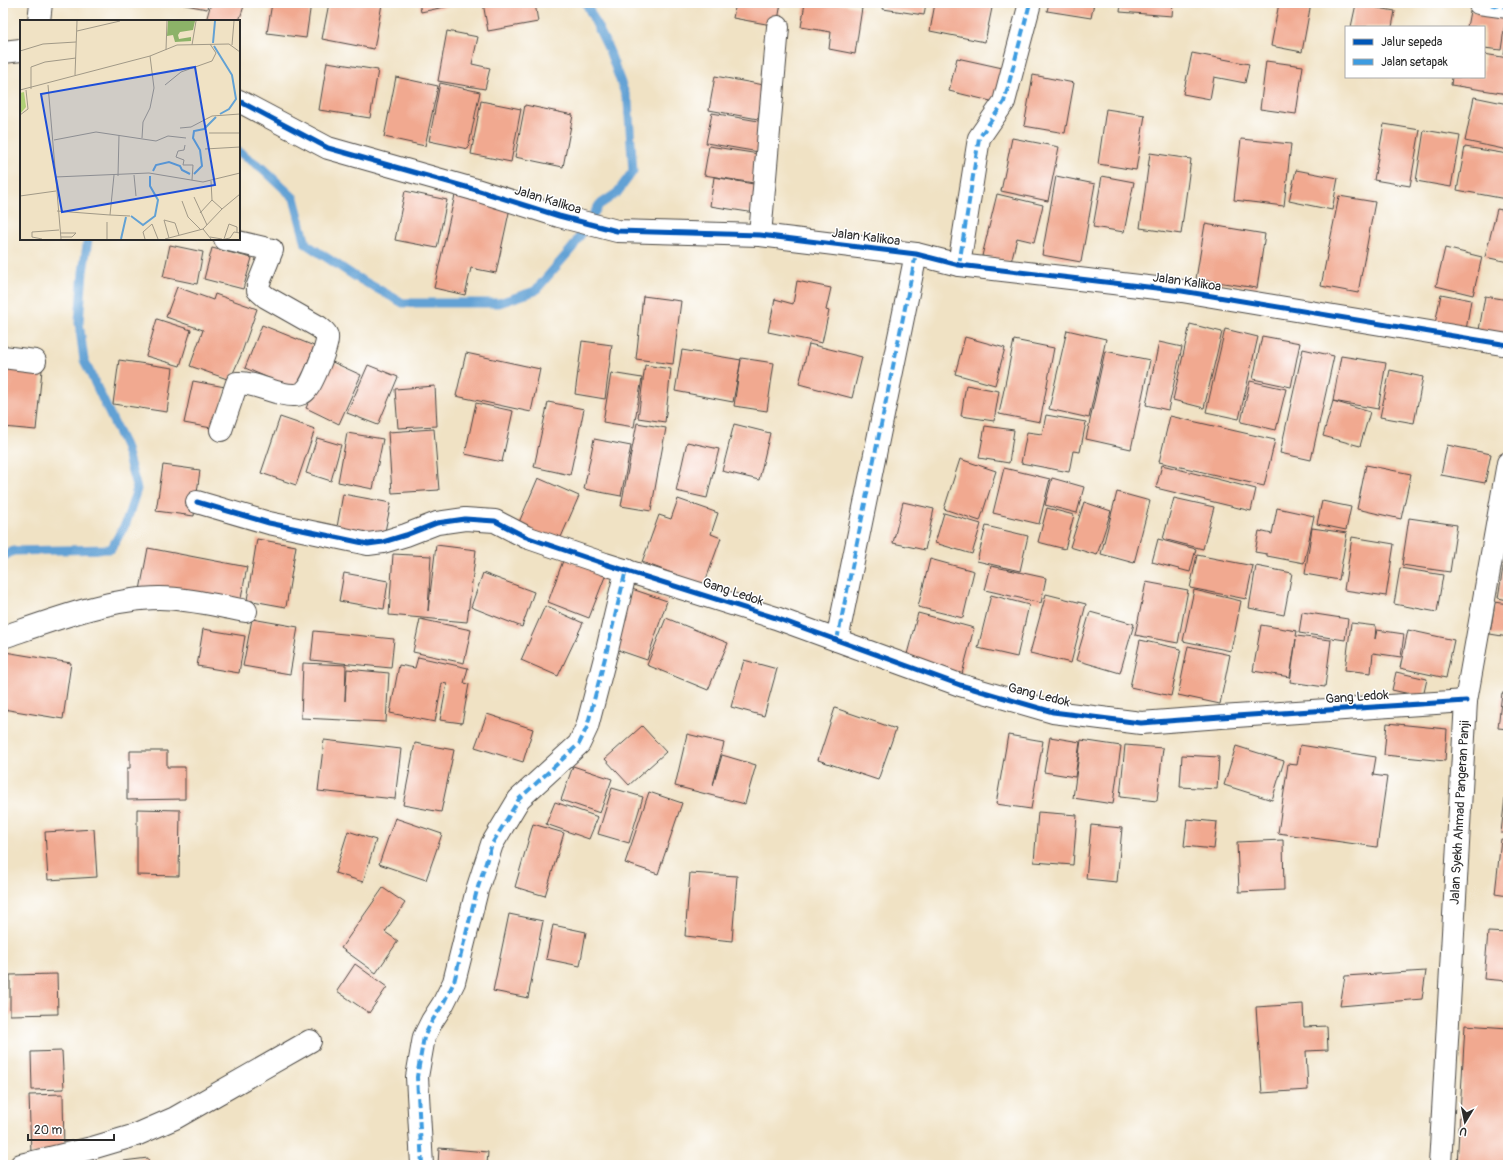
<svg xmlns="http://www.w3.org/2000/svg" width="1511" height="1168" font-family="Pangolin,sans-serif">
<rect width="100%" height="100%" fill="#fff"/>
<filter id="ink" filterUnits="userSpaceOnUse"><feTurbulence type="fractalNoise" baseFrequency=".025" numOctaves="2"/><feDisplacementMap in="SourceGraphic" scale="8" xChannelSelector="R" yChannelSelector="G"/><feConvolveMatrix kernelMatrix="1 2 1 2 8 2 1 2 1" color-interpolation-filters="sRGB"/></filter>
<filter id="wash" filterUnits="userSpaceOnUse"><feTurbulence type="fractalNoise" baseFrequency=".012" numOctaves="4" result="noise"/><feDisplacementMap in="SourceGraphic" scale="16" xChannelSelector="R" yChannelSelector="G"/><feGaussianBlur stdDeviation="0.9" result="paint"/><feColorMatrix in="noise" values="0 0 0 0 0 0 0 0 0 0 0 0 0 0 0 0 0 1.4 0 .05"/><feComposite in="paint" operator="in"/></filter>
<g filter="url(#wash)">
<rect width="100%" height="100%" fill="#f0e2c4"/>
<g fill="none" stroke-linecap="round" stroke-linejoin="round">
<path stroke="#62a1d4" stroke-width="9" d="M239,152L262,168L294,198L306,244L356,277L403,303H499L535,291L573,247L599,205L617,193L633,171L628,102L609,50L586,3
M3,557L13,551L111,549L126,523L137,489L125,446L84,360L79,322L83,272L88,239"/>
</g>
<g id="blocks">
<path fill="#f1a990" d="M175,3H208L207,9Z
M211,3H245L239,21H206Z
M272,3H311L306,38L267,33Z
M329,3H375L382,4L374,49L322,39Z
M419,3H459V4L421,12Z
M483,3H535L538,22L488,31Z
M736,3H781L777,26L733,18Z
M805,3H834L862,8L855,54L829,49L831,32L801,27Z
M884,3H926L924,15L883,9Z
M935,3H993L985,42L930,31Z
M1049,3H1094L1091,18L1047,11Z
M1121,3H1173L1172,16L1120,12Z
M1279,3H1311L1302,52L1271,46Z
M1356,4L1395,11L1392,27H1351Z
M1470,11L1506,16L1501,50L1484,48V27H1467Z
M447,31L478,37L472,64L490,68L485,89L438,81Z
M1507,35H1508V54H1504Z
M1192,53L1249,64L1245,83L1214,77L1210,99L1183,94Z
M1484,54L1508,58V94L1451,85L1452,77H1484Z
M957,58L1007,69L999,103L949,91Z
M1266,61L1303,66L1296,114L1260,109Z
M327,62L378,70L370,118L319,110Z
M1033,75L1074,83L1065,133L1024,126Z
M715,76L764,85L758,119L709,110Z
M396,77L438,86L425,146L384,137Z
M440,83L480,92L468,149L429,141Z
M1474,97L1508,104V150L1465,141Z
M481,101L521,109L511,162L471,154Z
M525,105L573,115L563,167L515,157Z
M1106,109L1145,115L1136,170L1098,164Z
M712,113L764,122L759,152L706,143Z
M1384,124L1420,130L1410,186L1374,180Z
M1424,130L1460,136L1451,187L1416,181Z
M1012,138L1059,147L1048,201L1001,191Z
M1241,139L1291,144L1284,206L1234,200Z
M709,146L765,155L760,184L704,175Z
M1465,147L1508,154V187L1506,199L1457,190Z
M1150,153L1191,159L1181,234L1140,228Z
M1296,170L1338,178L1332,210L1289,201Z
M1056,176L1095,184L1081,262L1042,255Z
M1102,176L1134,182L1124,232L1093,227Z
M714,177L759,185L755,213L710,206Z
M405,191L447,200L437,248L395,240Z
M997,194L1043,205L1034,242L1017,238L1011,262L982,256Z
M455,195L510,208L496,273L471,268L465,295L434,288Z
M1339,196L1375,202L1358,293L1321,286Z
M1497,209L1508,211V262L1485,257Z
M1205,224L1265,234L1257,288L1196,279Z
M170,245L203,252L197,284L163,277Z
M212,248L252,258L243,289L204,279Z
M1445,248L1482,257L1473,295L1436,286Z
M797,281L831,288L826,310L829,311L822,343L768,332L775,299L793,304Z
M177,287L213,300L215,294L257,309L241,355L230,380L190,366L203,330L166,317Z
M1441,294L1471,300L1466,330L1435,324Z
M643,296L681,301L673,364L636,359Z
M1485,296L1508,300V335L1479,330Z
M157,319L191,330L180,366L146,356Z
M1190,324L1222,332L1204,408L1173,400Z
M262,325L314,346L297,390L245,368Z
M1225,329L1258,337L1239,419L1206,412Z
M1067,330L1106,339L1089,418L1049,409Z
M1262,336L1300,343L1291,387L1253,379Z
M965,337L1005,348L995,385L955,374Z
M1014,340L1054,348L1040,422L999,414Z
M582,341L612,345L605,399L575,394Z
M1159,342L1182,347L1168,410L1146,405Z
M809,344L862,357L852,398L799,384Z
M1303,349L1334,356L1311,460L1280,453Z
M682,350L741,360L733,402L675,391Z
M1105,351L1150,360L1131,449L1086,439Z
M466,353L540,369L531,412L456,396Z
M1341,356L1386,363L1378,409L1333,401L1370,412L1360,446L1323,436L1333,401Z
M741,358L774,363L767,411L734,406Z
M119,360L173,368L167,412L113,404Z
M328,360L361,375L339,424L306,408Z
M368,365L398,377L378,425L347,413Z
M645,365L671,369L665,422L638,418Z
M3,366L42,370L36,430L3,427Z
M1390,370L1423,377L1414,423L1380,417Z
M611,373L642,378L634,427L603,422Z
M193,381L225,387L217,429L184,423Z
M1250,381L1286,389L1276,430L1241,422Z
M966,385L999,391L994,421L961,416Z
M435,386L437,426L398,428L395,389Z
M548,402L584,409L570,475L534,467Z
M476,403L513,411L502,462L465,454Z
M1046,415L1086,422L1080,452L1073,451L1069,472L1021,463L1027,432L1042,434Z
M1170,416L1275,440L1264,486L1159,462Z
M280,417L315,429L296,485L261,473Z
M637,423L666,428L651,511L621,506Z
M734,424L770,433L759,480L722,471Z
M985,426L1014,430L1009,463L979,458Z
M434,429L439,490L392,493L388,432Z
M347,433L383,439L373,489L338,482Z
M317,438L341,445L331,481L306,473Z
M594,439L631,446L621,496L584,489Z
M687,442L719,449L707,498L676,491Z
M1447,445L1491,454L1485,483L1441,475Z
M960,459L996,471L980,521L944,509Z
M163,465L200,470L194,516L156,511Z
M1162,465L1256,489L1251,511L1156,488Z
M1366,465L1411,474L1401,519L1357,509Z
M1004,468L1050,479L1039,524L993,513Z
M538,478L579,496L558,544L517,527Z
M1052,478L1084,487L1077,513L1045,505Z
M1117,492L1150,501L1134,563L1101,554Z
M343,494L391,503L384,536L337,527Z
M1174,498L1214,507L1203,549L1163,539Z
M678,499L718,513L711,534L721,538L704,585L642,562L659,515L671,519Z
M1322,501L1351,507L1346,530L1317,524Z
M903,502L934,509L925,550L893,543Z
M1084,502L1111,511L1097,555L1070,547Z
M1047,508L1074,515L1065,549L1038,542Z
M1277,508L1314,516L1304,563L1267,556V554L1255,552L1259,531L1272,534Z
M944,513L981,524L972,554L935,543Z
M1409,518L1457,525L1450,572L1402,565Z
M986,526L1028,536L1020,571L977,561Z
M1312,528L1347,533L1339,580L1305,574Z
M1352,537L1394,544L1386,596L1344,590Z
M257,539L296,546L286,607L247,600Z
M1158,539L1196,549L1190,572L1152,562Z
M436,545L476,550L467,622L389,615L393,554L431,556L428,611Z
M148,548L247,567L239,609L140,590Z
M1197,555L1253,566L1246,599L1190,588Z
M564,558L606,574L589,618L548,602Z
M930,559L974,571L963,618L918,607Z
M1504,562L1508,563V600L1498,598Z
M991,566L1046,578L1041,603L985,590Z
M1256,566L1292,573L1284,615L1249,608Z
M1400,568L1443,575L1437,612L1394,604Z
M344,573L388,581L384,609L339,601Z
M483,573L534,592L522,627L471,607Z
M1146,582L1188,590L1178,643L1135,635Z
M632,589L667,601L647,660L612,648Z
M1194,590L1241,601L1231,651L1183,641Z
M1046,594L1086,604L1071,663L1030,653Z
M991,595L1029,605L1017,657L978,648Z
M1495,602L1508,604V637L1490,634Z
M545,606L583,623L558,676L521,660Z
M1090,612L1134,624L1120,673L1076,660Z
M1302,612L1348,619L1345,640L1299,633Z
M918,613L974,628L962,674L906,658Z
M666,618L728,643L708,690L647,665Z
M252,619L298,627L290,674L243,666Z
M420,619L471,630L464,663L413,652Z
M1351,623L1376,626L1375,639L1377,630L1404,634L1401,657L1373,653L1371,673L1345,670Z
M1261,625L1297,631L1296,636L1331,640L1325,687L1290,682L1296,639L1290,677L1253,671Z
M203,629L245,636L239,673L197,666Z
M1408,630L1454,640L1446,678L1400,668Z
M314,631L394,639L391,668L311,660Z
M1140,640L1181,649L1171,696L1130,687Z
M1188,646L1230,655L1220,704L1178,695Z
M5,652L71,663L63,719L3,709V662Z
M418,657L468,668L464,683L469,684L462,723L440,720L447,684L442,683L435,722L390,713L399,665L415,668Z
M744,660L777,669L764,716L731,707Z
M1507,661H1508V682H1504Z
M303,663L346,665L345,701L347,669L389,673L386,722L301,718Z
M1396,672L1427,679L1423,697L1392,690Z
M1502,693L1508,694V729L1498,728Z
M835,708L896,729L878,780L818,760Z
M487,714L533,729L523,762L475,747Z
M1387,723L1447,729L1445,761L1384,755Z
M642,726L666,752L629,785L605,759Z
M687,734L724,743L713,785L722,755L756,765L745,804L675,786Z
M1008,735L1043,741L1031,809L996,804Z
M1050,737L1080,742L1075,777L1044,772Z
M324,740L401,749L395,799L318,791Z
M1081,740L1121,746L1113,804L1073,798Z
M415,743L454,750L441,812L403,805Z
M1125,745L1163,748L1157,801L1120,797Z
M1300,745L1376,757L1373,775L1387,777L1377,847L1278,833L1288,764L1297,765Z
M1236,746L1284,761L1272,800L1224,785Z
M130,751H167V767H185V799L127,800V768H130Z
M1182,755L1219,757L1217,789L1180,787Z
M573,766L612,779L600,813L561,800Z
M612,788L643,797L629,843L598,834Z
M649,792L682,803L658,874L625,863Z
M1505,797H1508V833H1501Z
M555,802L598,817L589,839L546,824Z
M137,809L180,810L179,876L137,875Z
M1038,812L1077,815L1073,865L1034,862Z
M395,818L442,834L426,880L379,864Z
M1187,819L1217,822L1214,849L1184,846Z
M533,824L564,833L545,896L515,887Z
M1091,825L1122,828L1117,882L1086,879Z
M94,829L97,877L48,880L45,832Z
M348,831L376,840L363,882L335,873Z
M1501,839L1508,840V896L1495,894Z
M1283,840L1284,890L1239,892L1237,842Z
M690,873L737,876L732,941L685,936Z
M383,888L405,903L385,932L398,941L376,973L341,948Z
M509,914L543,921L528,998L493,991Z
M553,925L586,932L580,966L546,959Z
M1488,932L1508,933V981L1484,979Z
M355,964L387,987L369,1013L337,991Z
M1426,971L1422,999L1340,1006L1345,976Z
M57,974L58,1014L10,1015V975Z
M1303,1004L1304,1027L1327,1026L1328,1050L1306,1051L1308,1090L1262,1093L1256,1007Z
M1465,1025L1508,1028V1165H1457Z
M62,1051L64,1089L32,1090L31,1052Z
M63,1094L64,1153L31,1154L29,1095Z
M439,1148L488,1152L487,1165H438Z
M148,1158L149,1165H115V1162Z"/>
</g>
</g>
<g filter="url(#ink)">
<use href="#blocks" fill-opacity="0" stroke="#494642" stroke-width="1"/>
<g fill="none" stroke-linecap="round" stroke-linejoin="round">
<defs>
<g id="minor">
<path d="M1479,3L1508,7"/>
<path d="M39,21L41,3"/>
<path d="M3,52L21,50"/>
<path d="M239,101L328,148L473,189L559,216L617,231L760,235L916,254L959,265L1182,291L1508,345"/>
<path d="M760,235L778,27"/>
<path d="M959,265L979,138L1004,102L1030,3"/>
<path d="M3,357L35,361"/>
<path d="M221,430L237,383C257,382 276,396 295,395C299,395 304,393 306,390C312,385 327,347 327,339C328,333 322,330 319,327L266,297L258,290V285L272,250L225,239"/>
<path d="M197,502L269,523L368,544L383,542L406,535L437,523L465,519L495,521L526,537L605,564L776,618L960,685L1053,712L1141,723L1221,717L1466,701"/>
<path d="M3,637C50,621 110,598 159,598C188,598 218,606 246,611"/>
<path d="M837,640L916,254"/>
<path d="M21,1165L92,1148L136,1135L175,1118L310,1041"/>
<path d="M422,1165L417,1077L424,1037L432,1021L443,1004L454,982L477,890L492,844L519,799L579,744L587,727L607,650L626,570"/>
<path id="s1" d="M1440,1165L1466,701L1508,463"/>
</g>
</defs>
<use href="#minor" stroke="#494642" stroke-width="24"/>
<use href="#minor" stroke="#fff" stroke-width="22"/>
<path stroke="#3d9ce1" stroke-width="4" stroke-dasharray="8 4" stroke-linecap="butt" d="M1479,3L1508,7
M959,265L979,138L1004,102L1030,3
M837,640L916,254
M422,1165L417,1077L424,1037L432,1021L443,1004L454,982L477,890L492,844L519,799L579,744L587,727L607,650L626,570L623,569"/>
<defs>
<path id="cycleway" d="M239,101L328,148L473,189L559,216L617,231L760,235L916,254L959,265L1182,291L1508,345
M197,502L269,523L368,544L383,542L406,535L437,523L465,519L495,521L526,537L605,564L776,618L960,685L1053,712L1141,723L1221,717L1466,701"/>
</defs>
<use href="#cycleway" stroke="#fff" stroke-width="8"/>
<use href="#cycleway" stroke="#0057b8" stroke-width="5"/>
</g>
</g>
<g text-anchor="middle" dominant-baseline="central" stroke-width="3" stroke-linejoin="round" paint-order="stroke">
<g font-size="13" fill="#2b2b2b" stroke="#fff">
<text transform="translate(548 200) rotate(17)">Jalan Kalikoa</text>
<text transform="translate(866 237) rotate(7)">Jalan Kalikoa</text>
<text transform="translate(1187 282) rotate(8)">Jalan Kalikoa</text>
<text transform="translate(733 592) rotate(18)">Gang Ledok</text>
<text transform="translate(1039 695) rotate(14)">Gang Ledok</text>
<text transform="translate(1357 697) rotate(-4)">Gang Ledok</text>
<text stroke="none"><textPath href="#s1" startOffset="353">Jalan Syekh Ahmad Pangeran Panji</textPath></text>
</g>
</g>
<g transform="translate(20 20)">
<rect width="220" height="220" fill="#f0e2c4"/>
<path d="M4,72L6,87L0,94V73Z" fill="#b1d077"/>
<path d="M148,1H175L173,10L160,12L158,15L159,19L171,17V21L155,22L153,15L147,16Z" fill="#8cb268"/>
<path fill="none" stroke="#62a1d4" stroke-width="2" d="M193,23L195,1M194,26L212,55L216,79L209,89L200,94M133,151L136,145L149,142L160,146L162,150L170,154M174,154L182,146L180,130L173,118L174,111L184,109L196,97M111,196L123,205L135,196L138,180L130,166V156M101,219L106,197"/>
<path fill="none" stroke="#a19987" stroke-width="1" d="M57,11L100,1M172,25L176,1M212,25L214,1M146,30L147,1M0,31L23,24L56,22M55,55L57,1M28,65L41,219M145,65L161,52L192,41L196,33L190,24M11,69V47L25,42L56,38M0,70L130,36L157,25L209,24L220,32M0,95L8,89L6,70M160,108L171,107L192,96L220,94M220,111V125M189,113H219M122,118L123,102L130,88L134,68L130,36M34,120L76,112L136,121L148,116L166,118M165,125L164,130L158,131L156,137L164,140L163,145H173L172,160M185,129L220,127M114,155L116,176M98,156L99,115M35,157L129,153L183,162L220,153M0,176L36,171M174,177L187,205M162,181L168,197L181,210M202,189L220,174M37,191L90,195L94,155M180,193L192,180L191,161M90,195L110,196M87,202V219M183,209L191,219M40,213H56L52,217H41M190,217L202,219M149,218L144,200L155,203L159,215M22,219L12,217V212L39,210M125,219L123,212L132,204L138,219M145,219L183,209L202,189L192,180M204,219L209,204L217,207V212M205,219L210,218L214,212L220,213"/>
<path fill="#1d4ed8" fill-opacity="0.15" stroke="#1d4ed8" stroke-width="2" d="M175,47L195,165L42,192L21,74Z"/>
<rect width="220" height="220" fill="none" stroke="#2b2b2b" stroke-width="2"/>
</g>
<rect width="1511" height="1168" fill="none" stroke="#fff" stroke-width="16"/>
<rect x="1345" y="26" width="140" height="52" fill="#ffffff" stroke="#aaaaaa"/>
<rect x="1353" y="39" width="20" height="6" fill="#0057b8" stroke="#aaaaaa"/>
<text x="1381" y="46" font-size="12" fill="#2b2b2b">Jalur sepeda</text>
<rect x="1353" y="59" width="20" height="6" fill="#3d9ce1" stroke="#aaaaaa"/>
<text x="1381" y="66" font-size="12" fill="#2b2b2b">Jalan setapak</text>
<g transform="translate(1465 1122) rotate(190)" stroke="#ffffff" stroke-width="3" paint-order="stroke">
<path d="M0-3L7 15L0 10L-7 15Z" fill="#2b2b2b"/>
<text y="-6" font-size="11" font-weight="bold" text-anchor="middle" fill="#2b2b2b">U</text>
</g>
<path d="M28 1134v6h86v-6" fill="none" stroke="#2b2b2b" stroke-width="2"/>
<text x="34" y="1134" font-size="12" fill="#2b2b2b" stroke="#ffffff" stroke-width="3" paint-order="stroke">20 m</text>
</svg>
